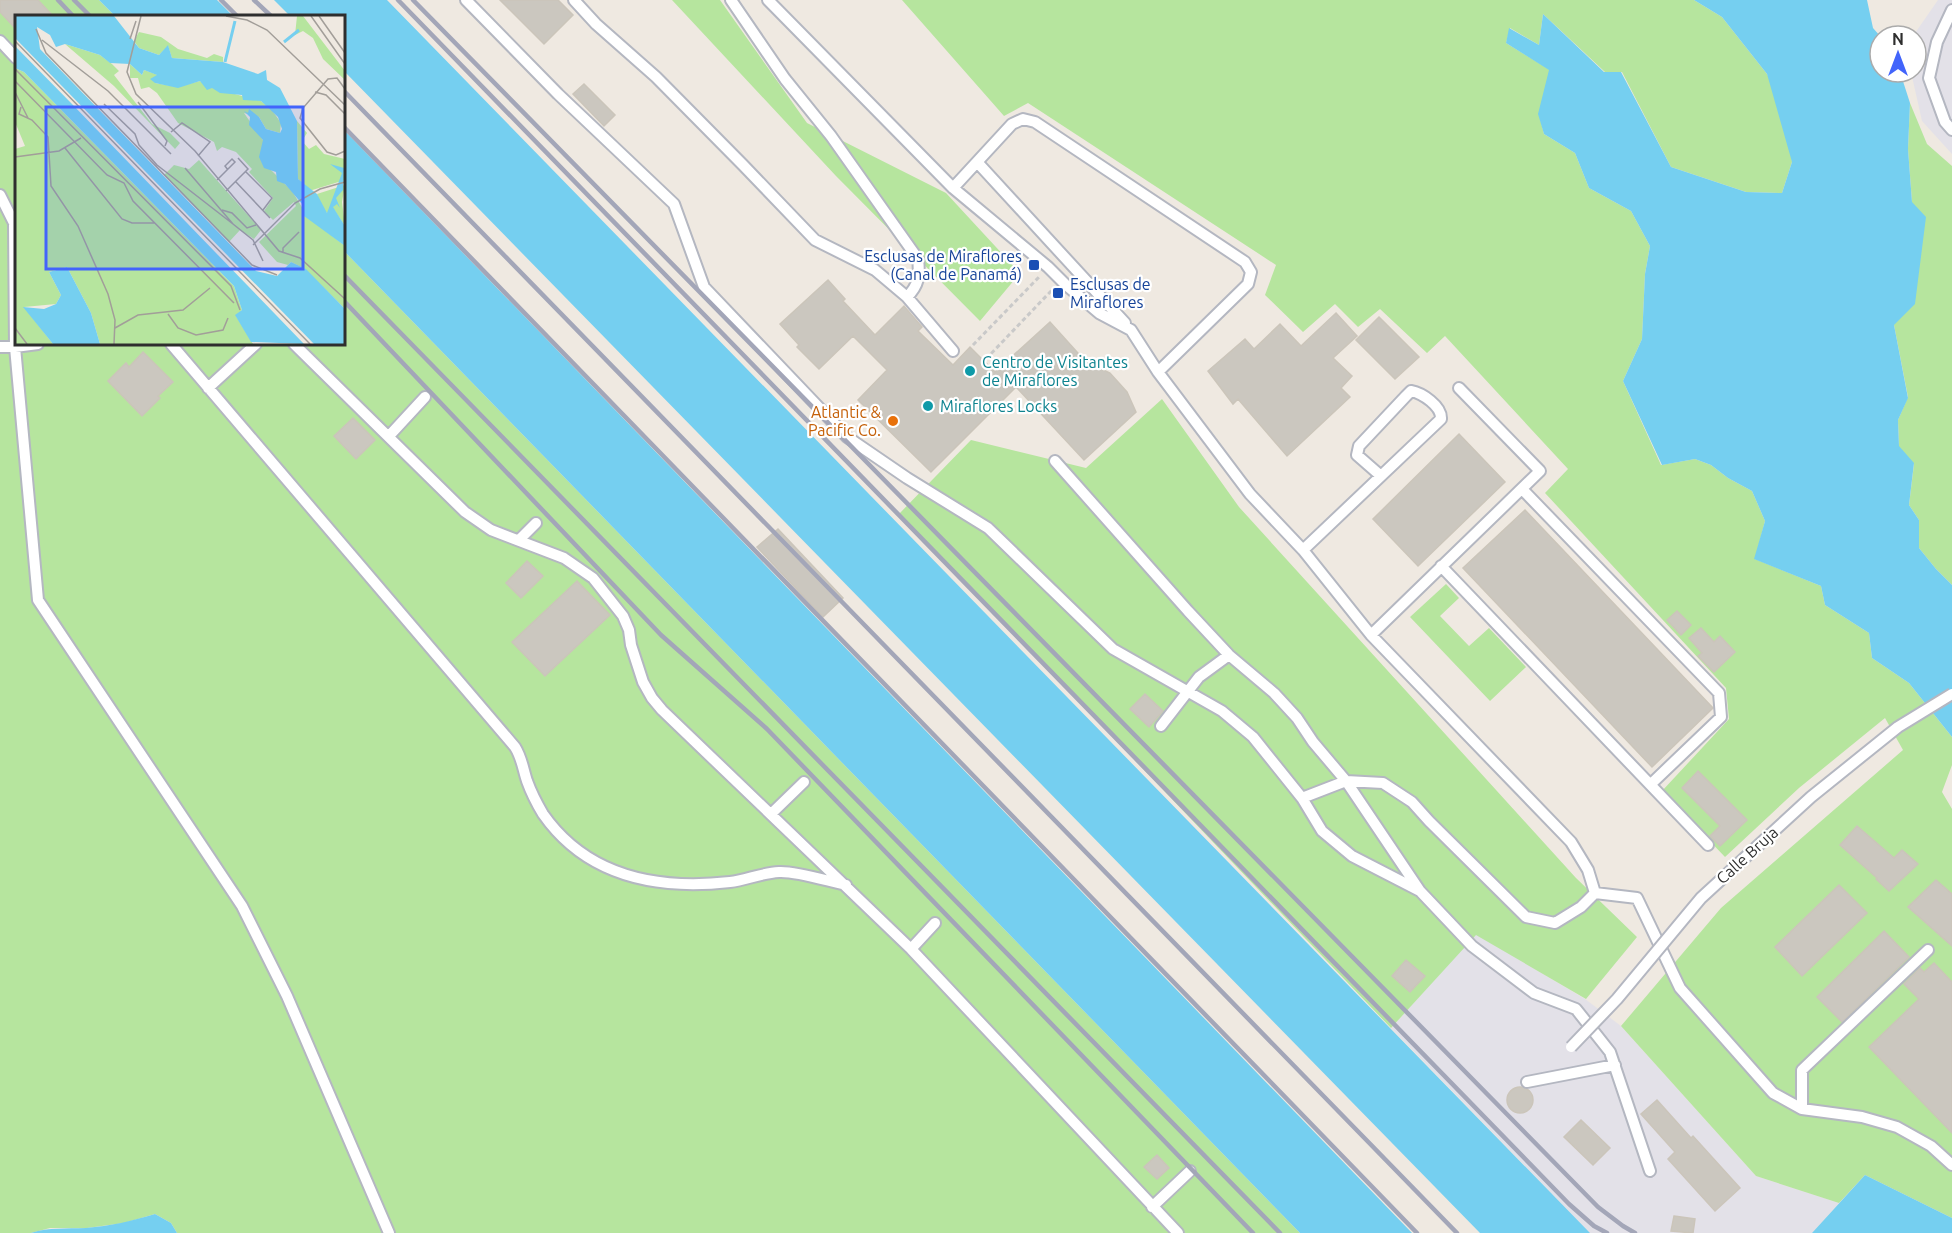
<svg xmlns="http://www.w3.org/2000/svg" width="1952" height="1233" font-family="Ubuntu,sans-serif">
<rect width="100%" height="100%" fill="#efe9e1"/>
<path fill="#e3e1e8" d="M1938,0H1952V154L1922,121L1911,72H1916V36H1913Z
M1476,934L1585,999L1621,1026L1756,1176L1839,1203L1812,1233H1590L1391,1028Z"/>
<path fill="#b6e59e" d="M0,0H99L115,16H16V344H344V251L1300,1233H177L171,1223L155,1214L124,1223L87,1228H50L31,1233H0Z
M672,0H720L807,123L946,193L1020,273L980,321L836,176Z
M902,0H1694L1722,17L1767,74L1789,119L1792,162L1782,193L1746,192L1671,167L1622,72H1605L1543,14L1539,45L1510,28L1506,43L1550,70L1539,114L1544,134L1575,153L1589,188L1631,211L1650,246L1645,274L1642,339L1623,381L1661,465L1695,459L1711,465L1728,478L1752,491L1765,521L1755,559L1821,586L1825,605L1869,633L1872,658L1909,683L1952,737V765L1942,792L1952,809V1218L1865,1175L1839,1203L1756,1176L1621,1026L1721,908L1903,750L1885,718L1799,788L1725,857L1662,791L1729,719L1726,688L1545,493L1568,469L1445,336L1427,353L1380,309L1358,327L1335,304L1303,332L1265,295L1276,265L1028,103L1004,116Z
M1910,103L1927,144L1952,166V585L1936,569L1919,548V520L1909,505L1914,464L1899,447L1898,420L1908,397L1894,325L1912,202L1908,149Z
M1162,399L1239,507L1576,878L1637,937L1586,999L1476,935L1391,1028L899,514L971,440L1086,468Z
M1446,584L1459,598L1440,616L1469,646L1489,628L1526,667L1490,701L1410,617Z"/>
<path fill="#75cff0" d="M99,0H217L233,16H115Z
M274,0H387L1590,1233H1480L344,71V16H290Z
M1694,0H1867L1873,28L1880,36V72H1900L1910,103L1908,149L1912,202L1926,217L1915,304L1894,325L1908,398L1898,420L1899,446L1914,463L1909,505L1919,520V548L1936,569L1952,585V737L1909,683L1872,658L1869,633L1825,605L1821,586L1754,559L1765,521L1752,491L1728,478L1711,465L1695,459L1662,465L1623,381L1642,339L1645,274L1650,246L1631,211L1589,188L1575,153L1544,134L1538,114L1549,70L1506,43L1509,28L1539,45L1543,14L1604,72H1621L1671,167L1746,192L1782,193L1792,162L1767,74L1722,17Z
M344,130L1412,1233H1300L344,251Z
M1865,1175L1952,1218V1233H1812Z
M155,1214L171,1223L177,1233H31C49,1227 67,1229 86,1228C110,1226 132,1221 155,1214Z"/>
<path fill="#cbc7bf" stroke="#cbc5ba" stroke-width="1.5" d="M0,0H38L53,16H16V29L0,12Z
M500,0H558L573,15L544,44Z
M584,84L615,115L604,126L573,94Z
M828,280L845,299L843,301L875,335L904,306L922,327L918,331L953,365L970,347L995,372L1050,322L1086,362L1110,373L1127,392L1136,412L1084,460L1016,387L931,472L858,400L887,370L853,336L819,369L797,347L799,345L780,324Z
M1336,313L1357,336L1333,358L1352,376L1341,388L1350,397L1287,456L1238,399L1233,404L1208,371L1245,339L1254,349L1280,324L1301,346Z
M1379,317L1419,357L1395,379L1356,340Z
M143,352L173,382L158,396L160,398L142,416L108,381L126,363L129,367Z
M353,418L375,440L356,459L334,436Z
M1459,434L1505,482L1418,566L1373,519Z
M1525,510L1713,708L1652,767L1463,568Z
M778,529L843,598L823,617L757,547Z
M527,561L543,576L521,598L506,583Z
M577,581L610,615L545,676L512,642Z
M1677,611L1691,625L1681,635L1667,620Z
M1701,628L1714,642L1720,636L1735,652L1714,672L1698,656L1702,653L1689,638Z
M1145,694L1163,711L1149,727L1130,709Z
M1698,771L1747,820L1720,846L1710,836L1720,826L1682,788Z
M1857,826L1894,858L1902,850L1918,864L1889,891L1876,879L1877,878L1840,845Z
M1936,880L1952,894V946L1908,907Z
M1839,885L1867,913L1802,976L1775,947Z
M1884,931L1909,957L1842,1022L1817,997Z
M1406,960L1425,976L1410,992L1392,976Z
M1934,963L1952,982V1133L1869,1047L1919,999L1904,984L1920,968L1924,972Z
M1507 1100a13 13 0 1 1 26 0a13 13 0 1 1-26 0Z
M1657,1100L1691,1138L1693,1136L1740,1188L1715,1211L1668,1159L1675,1152L1641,1114Z
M1581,1120L1610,1148L1593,1165L1564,1137Z
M1157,1155L1169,1168L1157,1179L1144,1167Z
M1674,1216L1695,1219L1693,1233L1671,1231Z"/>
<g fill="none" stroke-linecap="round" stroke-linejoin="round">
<defs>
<path id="service" d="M466,0L558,94L674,204L704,287L847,437L907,478L988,528L1113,649L1222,711L1253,737L1302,798L1322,831L1352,856L1420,891
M574,0L596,24L656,77L743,165L815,240L875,270L907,297L953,351
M731,0L785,79L831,136L918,259C920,275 919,285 907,297
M768,0L953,188L1048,267L1066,285L1099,313L1131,330L1158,372L1250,494L1303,550L1371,635L1571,842L1588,870L1595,893L1637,898L1680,988L1773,1093L1802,1109L1862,1117L1897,1127L1931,1146L1952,1165
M1952,10L1937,42L1929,78L1945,122L1952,130
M0,41L16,58
M977,162L1125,323
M953,188L1012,124L1023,119L1035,122L1245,262L1251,272L1248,284L1158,372
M0,195L14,223L15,347L38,600L242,906L287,996L389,1233
M171,344L515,747C522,758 523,769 527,781C531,792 537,804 543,814C587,877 658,890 730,882C746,880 762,873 779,872C797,871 827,881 846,885
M294,344L465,512L491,530L564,558L593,578L623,616L629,630L631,645L643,682L652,698L662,710L911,949L1178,1233
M0,347H15L38,344
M208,388L256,344
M389,436L425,397
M1055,461L1188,611L1229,655L1274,693L1297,718L1313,742L1346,781L1420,891L1472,946L1534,993L1576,1009L1610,1052L1650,1171
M1522,489L1719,693L1721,717L1651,784
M519,540L536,523
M1303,550L1441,419C1442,406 1422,393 1411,391L1406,396L1359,446L1357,455L1381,476
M1441,566L1708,845
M1371,635L1540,471L1459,388
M1161,726L1199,677L1229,655
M1302,798L1346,781L1383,783L1412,802L1429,821L1526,917L1555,923L1581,907L1595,893
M771,814L804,782
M911,949L935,923
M1527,1082L1615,1065
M1802,1109V1070L1928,950
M1152,1207L1190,1171"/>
</defs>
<use href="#service" stroke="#b4b7c1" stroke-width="14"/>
<path stroke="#c9c9c9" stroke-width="3" stroke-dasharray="4.5 3" stroke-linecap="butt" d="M973,345L1039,277
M986,359L1052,290"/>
<use href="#service" stroke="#fff" stroke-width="10"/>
<path stroke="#a3a6b8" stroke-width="4.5" d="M58,0L73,16
M74,0L90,16
M221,0L237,16
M254,0L271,16
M398,0L1569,1204L1594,1226L1607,1233
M413,0L1598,1207L1623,1226L1635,1233
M344,91L1457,1233
M344,127L1417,1233
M344,275L1280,1233
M344,301L661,635L767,729L1253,1233"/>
<defs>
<path id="service-bridge" d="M1571,1047L1617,999L1701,898L1811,797L1898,727L1952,694"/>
</defs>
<use href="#service-bridge" stroke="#b4b7c1" stroke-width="14" stroke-linecap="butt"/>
<use href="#service-bridge" stroke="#fff" stroke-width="10"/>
</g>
<g fill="#1a4fb4" stroke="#fff" stroke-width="2">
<rect x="1028" y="259" width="12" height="12" rx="3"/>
<rect x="1052" y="287" width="12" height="12" rx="3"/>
</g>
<g fill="#0f9aa8" stroke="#fff" stroke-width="2">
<circle cx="970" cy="371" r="6"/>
<circle cx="928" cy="406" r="6"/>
</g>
<circle fill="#e8710a" stroke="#fff" stroke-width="2" cx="893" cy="421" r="6"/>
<g text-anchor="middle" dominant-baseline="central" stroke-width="4.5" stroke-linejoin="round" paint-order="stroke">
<g font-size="16" fill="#164399" stroke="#fff" text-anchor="end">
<text x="1022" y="256">Esclusas de Miraflores<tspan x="1022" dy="18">(Canal de Panamá)</tspan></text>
<text x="1070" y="284" text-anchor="start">Esclusas de<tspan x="1070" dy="18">Miraflores</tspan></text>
</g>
<g font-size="16" fill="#0d838f" stroke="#fff" text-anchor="start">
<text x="982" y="362">Centro de Visitantes<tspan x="982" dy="18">de Miraflores</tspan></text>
<text x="940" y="406">Miraflores Locks</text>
</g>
<g font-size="16" fill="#c56008" stroke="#fff" text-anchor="end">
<text x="881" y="412">Atlantic &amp;<tspan x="881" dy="18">Pacific Co.</tspan></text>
</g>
<g font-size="16" fill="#2e2e2e" stroke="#fff">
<text transform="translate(1747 855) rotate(-42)">Calle Bruja</text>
</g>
</g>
<g transform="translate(15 15)">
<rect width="330" height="330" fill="#efe9e1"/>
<path d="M282,1H288L330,56V65L308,44L298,23L288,16L280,20ZM124,17L146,22L163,34L192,43L199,39L208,42V47L157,43L153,31L144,40L124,33L119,26ZM50,29L85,40L97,49L104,56L99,60L137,109L155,118L165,128L160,134L99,71ZM115,49L127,60L129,55L143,60L140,68L162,72L185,66L194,72L246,86L257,95L266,108L265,118L251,114L244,102L229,98L248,125L254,153L277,176L293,202L330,231V294L290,254L276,247L273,250L262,247L244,227L281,191L279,187L258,205L249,196L258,183L234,157L237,154L221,137L207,132L202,136L199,127L163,108L142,78L134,72L126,74L123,63H115ZM0,53L9,57L219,271L227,295L221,301L238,329H85L76,298L52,252L34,257L46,280L41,289L9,292L38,329H0V134L10,131L0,107ZM282,106L292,118L287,126L294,134L301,130L309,139L330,144V165L294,176L283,164ZM184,145L246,215L239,224L225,215L214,227L149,160L159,150L174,154ZM330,170L327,187L330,211L320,196L312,198L306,193L302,179Z" fill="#b6e59e"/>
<path d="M0,1H99L124,33L144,40L153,30L157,43L208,47L243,59L251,55L252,65L265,73L282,106L283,164L302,179L312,198L327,158L315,149L329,153L328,175L321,183L325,193L322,189L318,192L330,211V231L289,201L288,190L270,169L262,166L261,157L249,153L244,142L248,125L234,110L235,102L229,96L233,98L234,94L244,102L251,114L265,118L267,114L263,102L246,86L228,85L227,80L205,78L197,73L192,75L185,66L163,73L140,68L135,64L142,60L129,55L127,60L115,49L95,48L85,40L50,29L41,32L35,20L22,12L25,34L241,256L262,261L276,247L291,254L330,294V329H299L0,23ZM0,31L57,89L289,329L236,327L220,300L227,295L219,271L9,57L0,53ZM52,252L76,298L85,329H38L8,292L29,294L41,289L46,280L34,257Z" fill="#75cff0"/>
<path fill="none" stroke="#75cff0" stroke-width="3" d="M269,27L284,15M210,47L220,6"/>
<path fill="none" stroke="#a29e99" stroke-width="1.5" d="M126,1L112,57L121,79L180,136L264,236L285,243L330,284M211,1L232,5L252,15L330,90M296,1L330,49M304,1L330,38M21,14L31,38L237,250L262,260M115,24L121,6M27,25L93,76L156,139M0,26L295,329M0,54L216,271L225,295M0,66L92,160L109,168L118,186L219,288M330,74L322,63L313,64L288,93L285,103L312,137L321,140L330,136M0,77L13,103M300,77L311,80L330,99M123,87L152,126L150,131M89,89L120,119L124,130L142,150L218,209M6,92L4,99L17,105L33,122L36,171L63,211L93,279L100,305L99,329M156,117L167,108L195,127L183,141M50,133L107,204L117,208H140M0,142L44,136L66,123M170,153L218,209L238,225L248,246M231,157L257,183L248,195M202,165L220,147L217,144L210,151L213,155M221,167L255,203M211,176L233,154L223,143M207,195L217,198L232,213L241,210M238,230L280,188L305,174L330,167M268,238V233L284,217M153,299L163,313L181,320L208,315L213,303M0,313L12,329M100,313L123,300L168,295L195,273"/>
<path fill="#4264fb" fill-opacity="0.15" stroke="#4264fb" stroke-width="3" d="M31,92H288V254H31Z"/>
<rect width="330" height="330" fill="none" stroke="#2e2e2e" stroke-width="3"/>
</g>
<g transform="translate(1898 54)"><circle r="28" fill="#ffffff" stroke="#ababab" stroke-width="1.5"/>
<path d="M0-4.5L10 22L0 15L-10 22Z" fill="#4264fb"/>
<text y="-9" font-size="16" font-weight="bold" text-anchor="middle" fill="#2e2e2e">N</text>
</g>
</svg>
